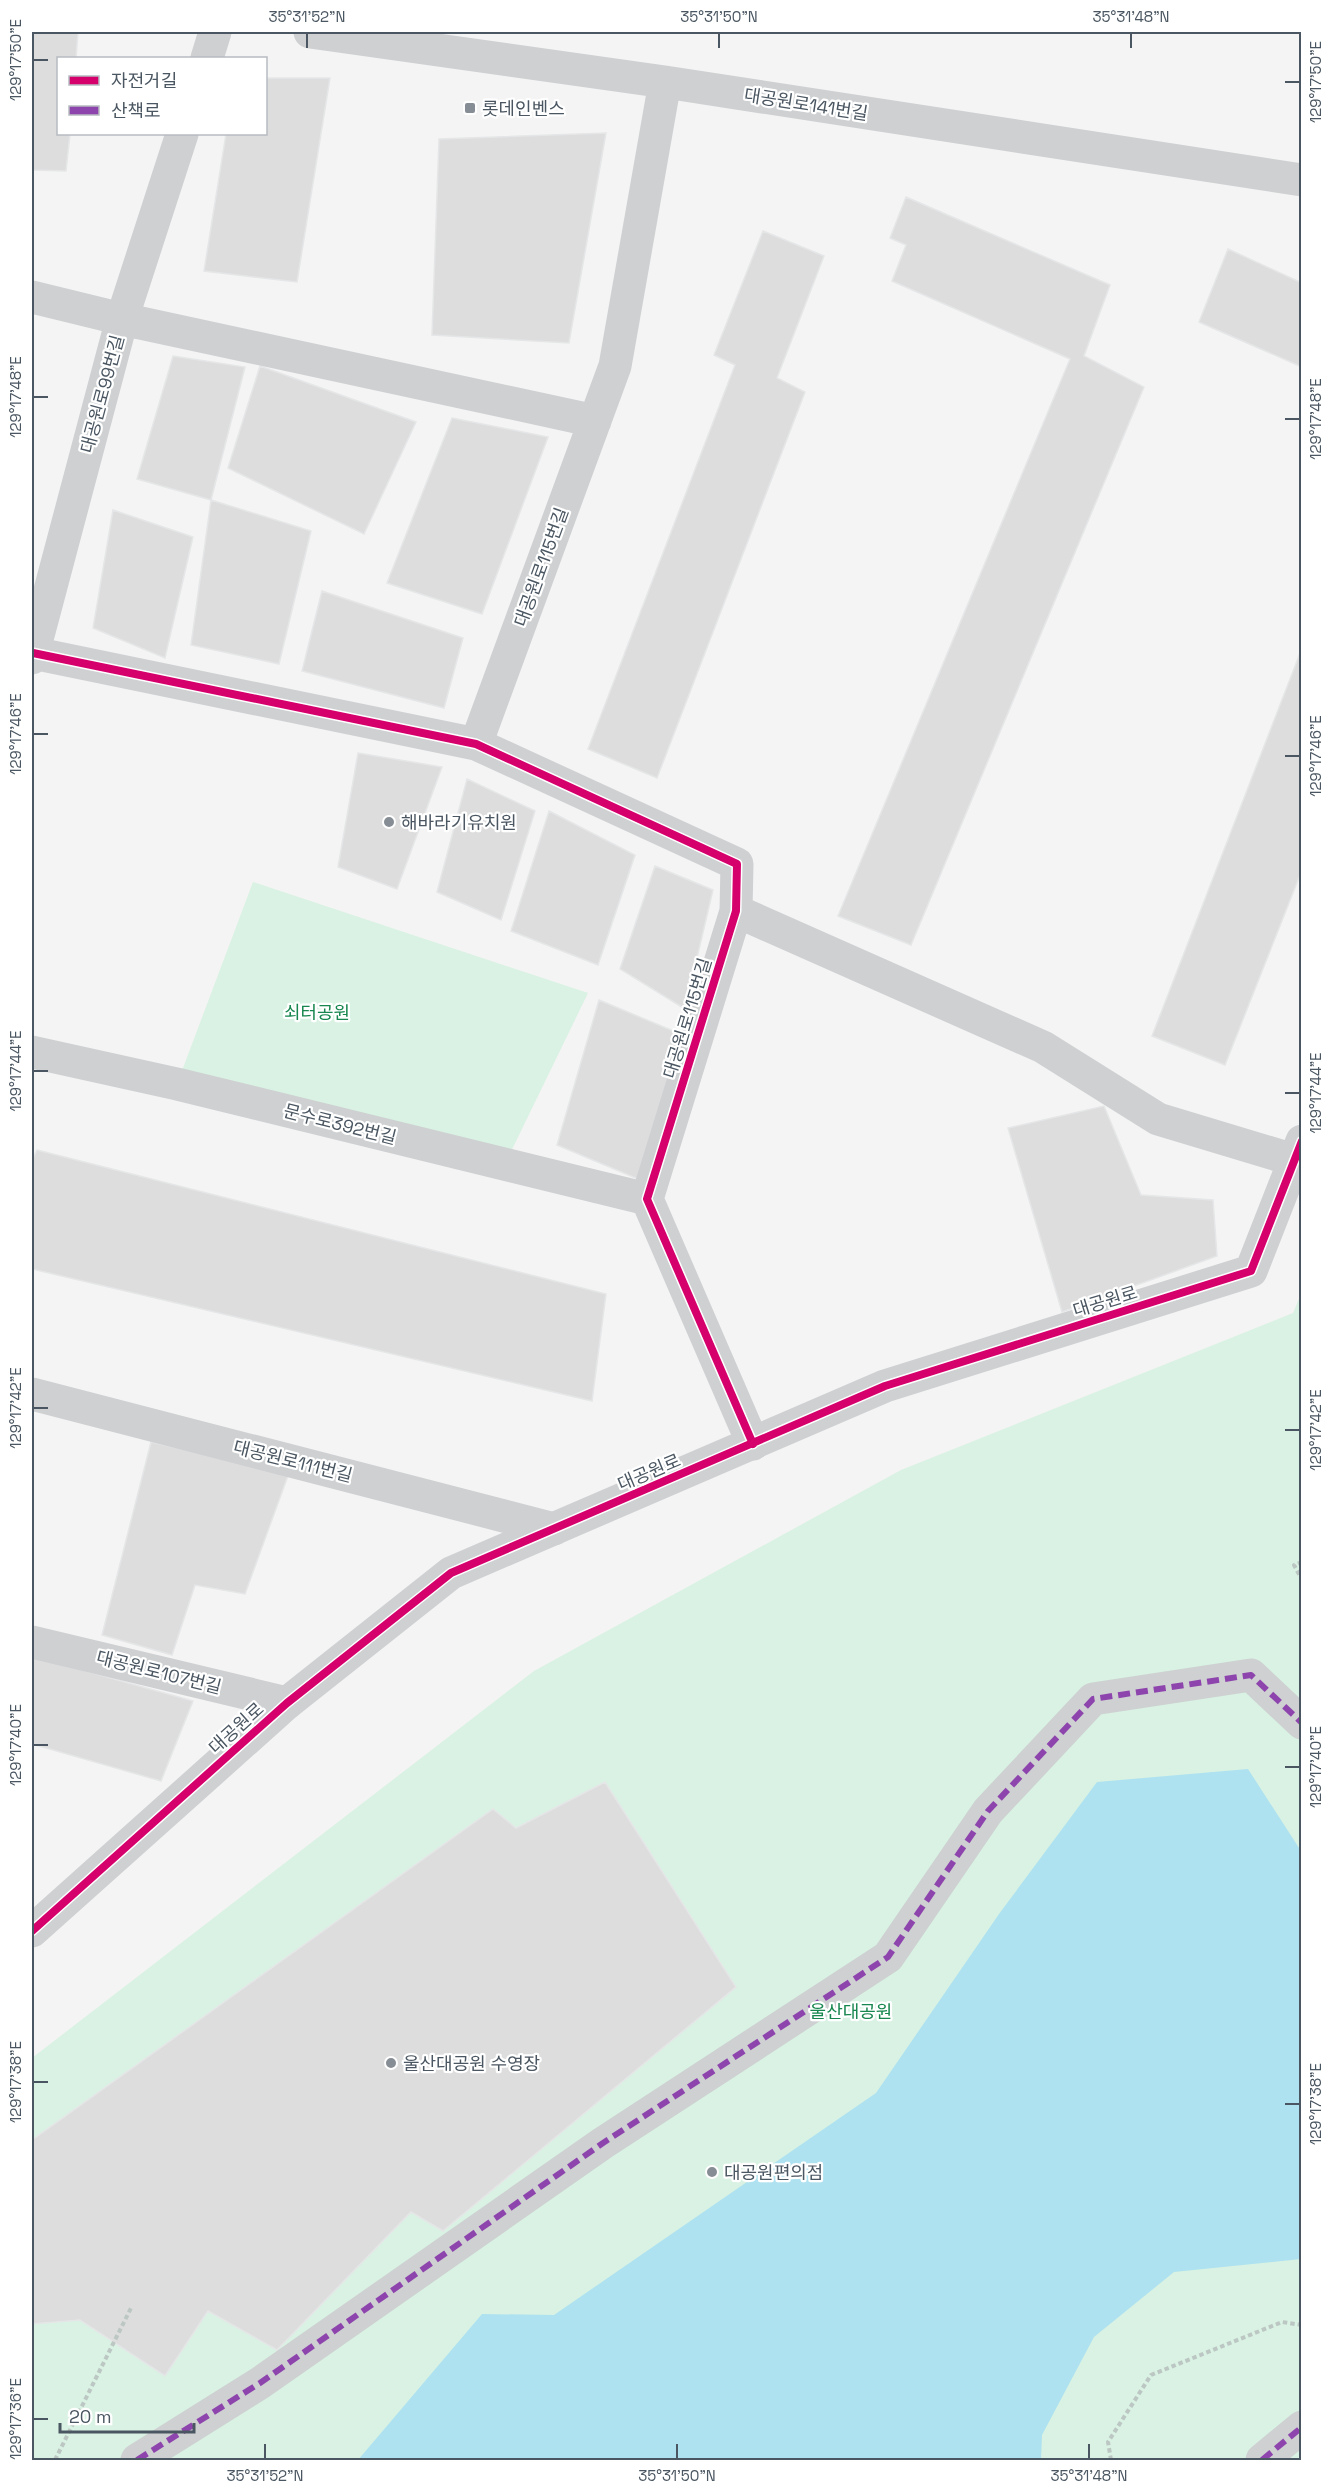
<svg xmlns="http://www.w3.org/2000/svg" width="1333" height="2492" font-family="'Space Grotesk','Noto Sans KR',sans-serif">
<rect width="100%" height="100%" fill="#f4f4f4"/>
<path fill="#d9f2e3" d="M253,882L588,993L505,1164L177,1084Z
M1301,1294V2460H32V2058L534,1671L901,1470L1293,1313Z"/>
<path fill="#aee2f0" d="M1248,1769L1301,1851V2259L1174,2272L1094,2337L1042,2435L1041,2460H358L482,2314L554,2315L876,2093L999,1914L1097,1782Z"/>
<path fill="#ddddde" stroke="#e5e6e7" stroke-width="1.5" d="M32,32H78L76,58H58V134H70L66,171L32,170Z
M266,78H330L297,282L204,271L226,134H266Z
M606,133L569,343L432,335L439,139Z
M906,197L1110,285L1084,356L1144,387L911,945L838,916L1070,359L892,281L906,245L890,238Z
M763,231L824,256L777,378L805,392L657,778L588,749L735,365L714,355Z
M1228,249L1302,283V367L1199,322Z
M173,356L245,367L211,500L137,479Z
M260,366L416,422L364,534L228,468Z
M452,418L548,437L482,614L387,583Z
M211,500L311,531L279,664L191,645Z
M113,510L193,537L165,658L93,628Z
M322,591L463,638L444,708L302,671Z
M1302,648V870L1225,1065L1152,1036Z
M358,753L442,767L397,889L338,867Z
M467,779L535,811L501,920L437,892Z
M549,811L635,855L598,965L511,931Z
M655,866L713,890L685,1009L620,969Z
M599,1000L683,1035L638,1179L557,1145Z
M1104,1106L1141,1195L1213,1200L1217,1256L1062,1312L1008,1128Z
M37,1150L606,1294L592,1401L32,1269V1160Z
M151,1442L289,1473L245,1594L195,1585L172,1655L102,1635Z
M32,1656L193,1701L161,1781L32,1744Z
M605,1782L736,1987L443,2231L411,2212L277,2350L208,2311L165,2376L80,2320L32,2324V2140L493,1809L516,1828Z"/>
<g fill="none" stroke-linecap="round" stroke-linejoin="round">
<path stroke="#bcc7c4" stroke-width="4" stroke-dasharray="4.5 3" stroke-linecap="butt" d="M1302,1562L1294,1565L1302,1580
M55,2460L131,2308
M1111,2460L1108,2442L1151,2375L1282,2322L1302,2325"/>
<path stroke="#ced0d2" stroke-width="33" d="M137,2460L260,2383L603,2143L888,1957L988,1811L1093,1699L1251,1675L1302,1723
M1262,2460L1302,2427"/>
<path stroke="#ced0d2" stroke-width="33" d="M310,32L665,82L1302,180
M207,58L215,32
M32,297L122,319L595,421
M33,653L476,744L737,864L736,911L647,1199L753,1444
M32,658L122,319L182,134
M476,744L615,366L665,82
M736,911L1043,1047L1158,1119L1294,1160
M32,1052L177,1084L647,1199
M32,1394L554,1529
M32,1642L287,1703"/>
<path stroke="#ced0d2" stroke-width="33" d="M32,1931L287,1703L451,1573L885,1386L1251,1271L1302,1141"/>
<path stroke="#8e44ad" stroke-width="6" stroke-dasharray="12 6" stroke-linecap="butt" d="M137,2460L260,2383L603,2143L888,1957L988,1811L1093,1699L1251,1675L1302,1723
M1262,2460L1302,2427"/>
<defs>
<path id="cycleway" d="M33,653L476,744L737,864L736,911L647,1199L753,1444
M32,1931L287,1703L451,1573L885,1386L1251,1271L1302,1141"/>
</defs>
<use href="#cycleway" stroke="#fff" stroke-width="11"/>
<use href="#cycleway" stroke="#d6006c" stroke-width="8"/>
</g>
<path fill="none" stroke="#4a5661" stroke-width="2" d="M307,48V33M719,48V33M1131,48V33M33,60H48M1285,82H1300M33,397H48M1285,419H1300M33,734H48M1285,756H1300M33,1071H48M1285,1093H1300M33,1408H48M1285,1430H1300M33,1745H48M1285,1767H1300M33,2082H48M1285,2104H1300M33,2419H48M265,2459V2444M677,2459V2444M1089,2459V2444"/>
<g fill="#868d94" stroke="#fff" stroke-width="2">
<rect x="464" y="102" width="12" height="12" rx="3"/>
<circle cx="389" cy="822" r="6"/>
<circle cx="391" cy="2063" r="6"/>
<circle cx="712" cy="2172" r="6"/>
</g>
<g text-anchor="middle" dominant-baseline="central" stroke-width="4.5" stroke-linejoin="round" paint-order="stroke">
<g font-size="18" fill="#4a5661" stroke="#fff">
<text transform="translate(806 104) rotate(9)">대공원로141번길</text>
<text transform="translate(102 394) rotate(-75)">대공원로99번길</text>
<text transform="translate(541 567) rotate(-70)">대공원로115번길</text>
<text transform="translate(687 1018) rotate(-73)">대공원로115번길</text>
<text transform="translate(340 1124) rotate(14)">문수로392번길</text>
<text transform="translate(1105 1301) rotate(-17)">대공원로</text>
<text transform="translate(293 1461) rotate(14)">대공원로111번길</text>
<text transform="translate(649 1472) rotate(-23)">대공원로</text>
<text transform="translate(159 1672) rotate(14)">대공원로107번길</text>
<text transform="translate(236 1728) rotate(-42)">대공원로</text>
</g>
<g font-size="18" fill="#4a5661" stroke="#fff" text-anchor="start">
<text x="482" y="108">롯데인벤스</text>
<text x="401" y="822">해바라기유치원</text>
<text x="403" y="2063">울산대공원 수영장</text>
<text x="724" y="2172">대공원편의점</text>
</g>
<g font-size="18" fill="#17864f" stroke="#fff">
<text x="317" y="1012">쇠터공원</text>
<text x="851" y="2011">울산대공원</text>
</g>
</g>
<rect width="1333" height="2492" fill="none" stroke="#ffffff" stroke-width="66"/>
<rect x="57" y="57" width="210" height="78" fill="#ffffff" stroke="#b7bbc0" stroke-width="1.5"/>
<rect x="69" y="76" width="30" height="9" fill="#d6006c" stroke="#b7bbc0" stroke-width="1.5"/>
<text x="111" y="87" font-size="18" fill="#4a5661">자전거길</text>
<rect x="69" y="106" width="30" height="9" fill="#8e44ad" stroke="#b7bbc0" stroke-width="1.5"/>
<text x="111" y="117" font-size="18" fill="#4a5661">산책로</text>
<path d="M60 2423v9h134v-9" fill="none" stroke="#4a5661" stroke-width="3"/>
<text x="69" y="2423" font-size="18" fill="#4a5661" stroke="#ffffff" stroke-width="4.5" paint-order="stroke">20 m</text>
<rect x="33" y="33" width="1267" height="2426" fill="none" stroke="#4a5661" stroke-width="2"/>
<g font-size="15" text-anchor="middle" fill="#4a5661">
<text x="307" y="22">35°31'52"N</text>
<text x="719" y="22">35°31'50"N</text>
<text x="1131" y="22">35°31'48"N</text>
<text transform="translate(16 60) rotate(-90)" y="5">129°17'50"E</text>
<text transform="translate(1316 82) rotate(-90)" y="5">129°17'50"E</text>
<text transform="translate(16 397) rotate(-90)" y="5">129°17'48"E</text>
<text transform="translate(1316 419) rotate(-90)" y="5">129°17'48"E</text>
<text transform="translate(16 734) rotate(-90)" y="5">129°17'46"E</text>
<text transform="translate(1316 756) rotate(-90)" y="5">129°17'46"E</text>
<text transform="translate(16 1071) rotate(-90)" y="5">129°17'44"E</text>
<text transform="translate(1316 1093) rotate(-90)" y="5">129°17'44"E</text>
<text transform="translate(16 1408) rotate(-90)" y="5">129°17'42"E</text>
<text transform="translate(1316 1430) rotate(-90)" y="5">129°17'42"E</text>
<text transform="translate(16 1745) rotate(-90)" y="5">129°17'40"E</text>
<text transform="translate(1316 1767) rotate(-90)" y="5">129°17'40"E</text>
<text transform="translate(16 2082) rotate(-90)" y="5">129°17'38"E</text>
<text transform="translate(1316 2104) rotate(-90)" y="5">129°17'38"E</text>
<text transform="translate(16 2419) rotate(-90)" y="5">129°17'36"E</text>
<text x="265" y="2481">35°31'52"N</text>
<text x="677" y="2481">35°31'50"N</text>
<text x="1089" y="2481">35°31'48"N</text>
</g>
</svg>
